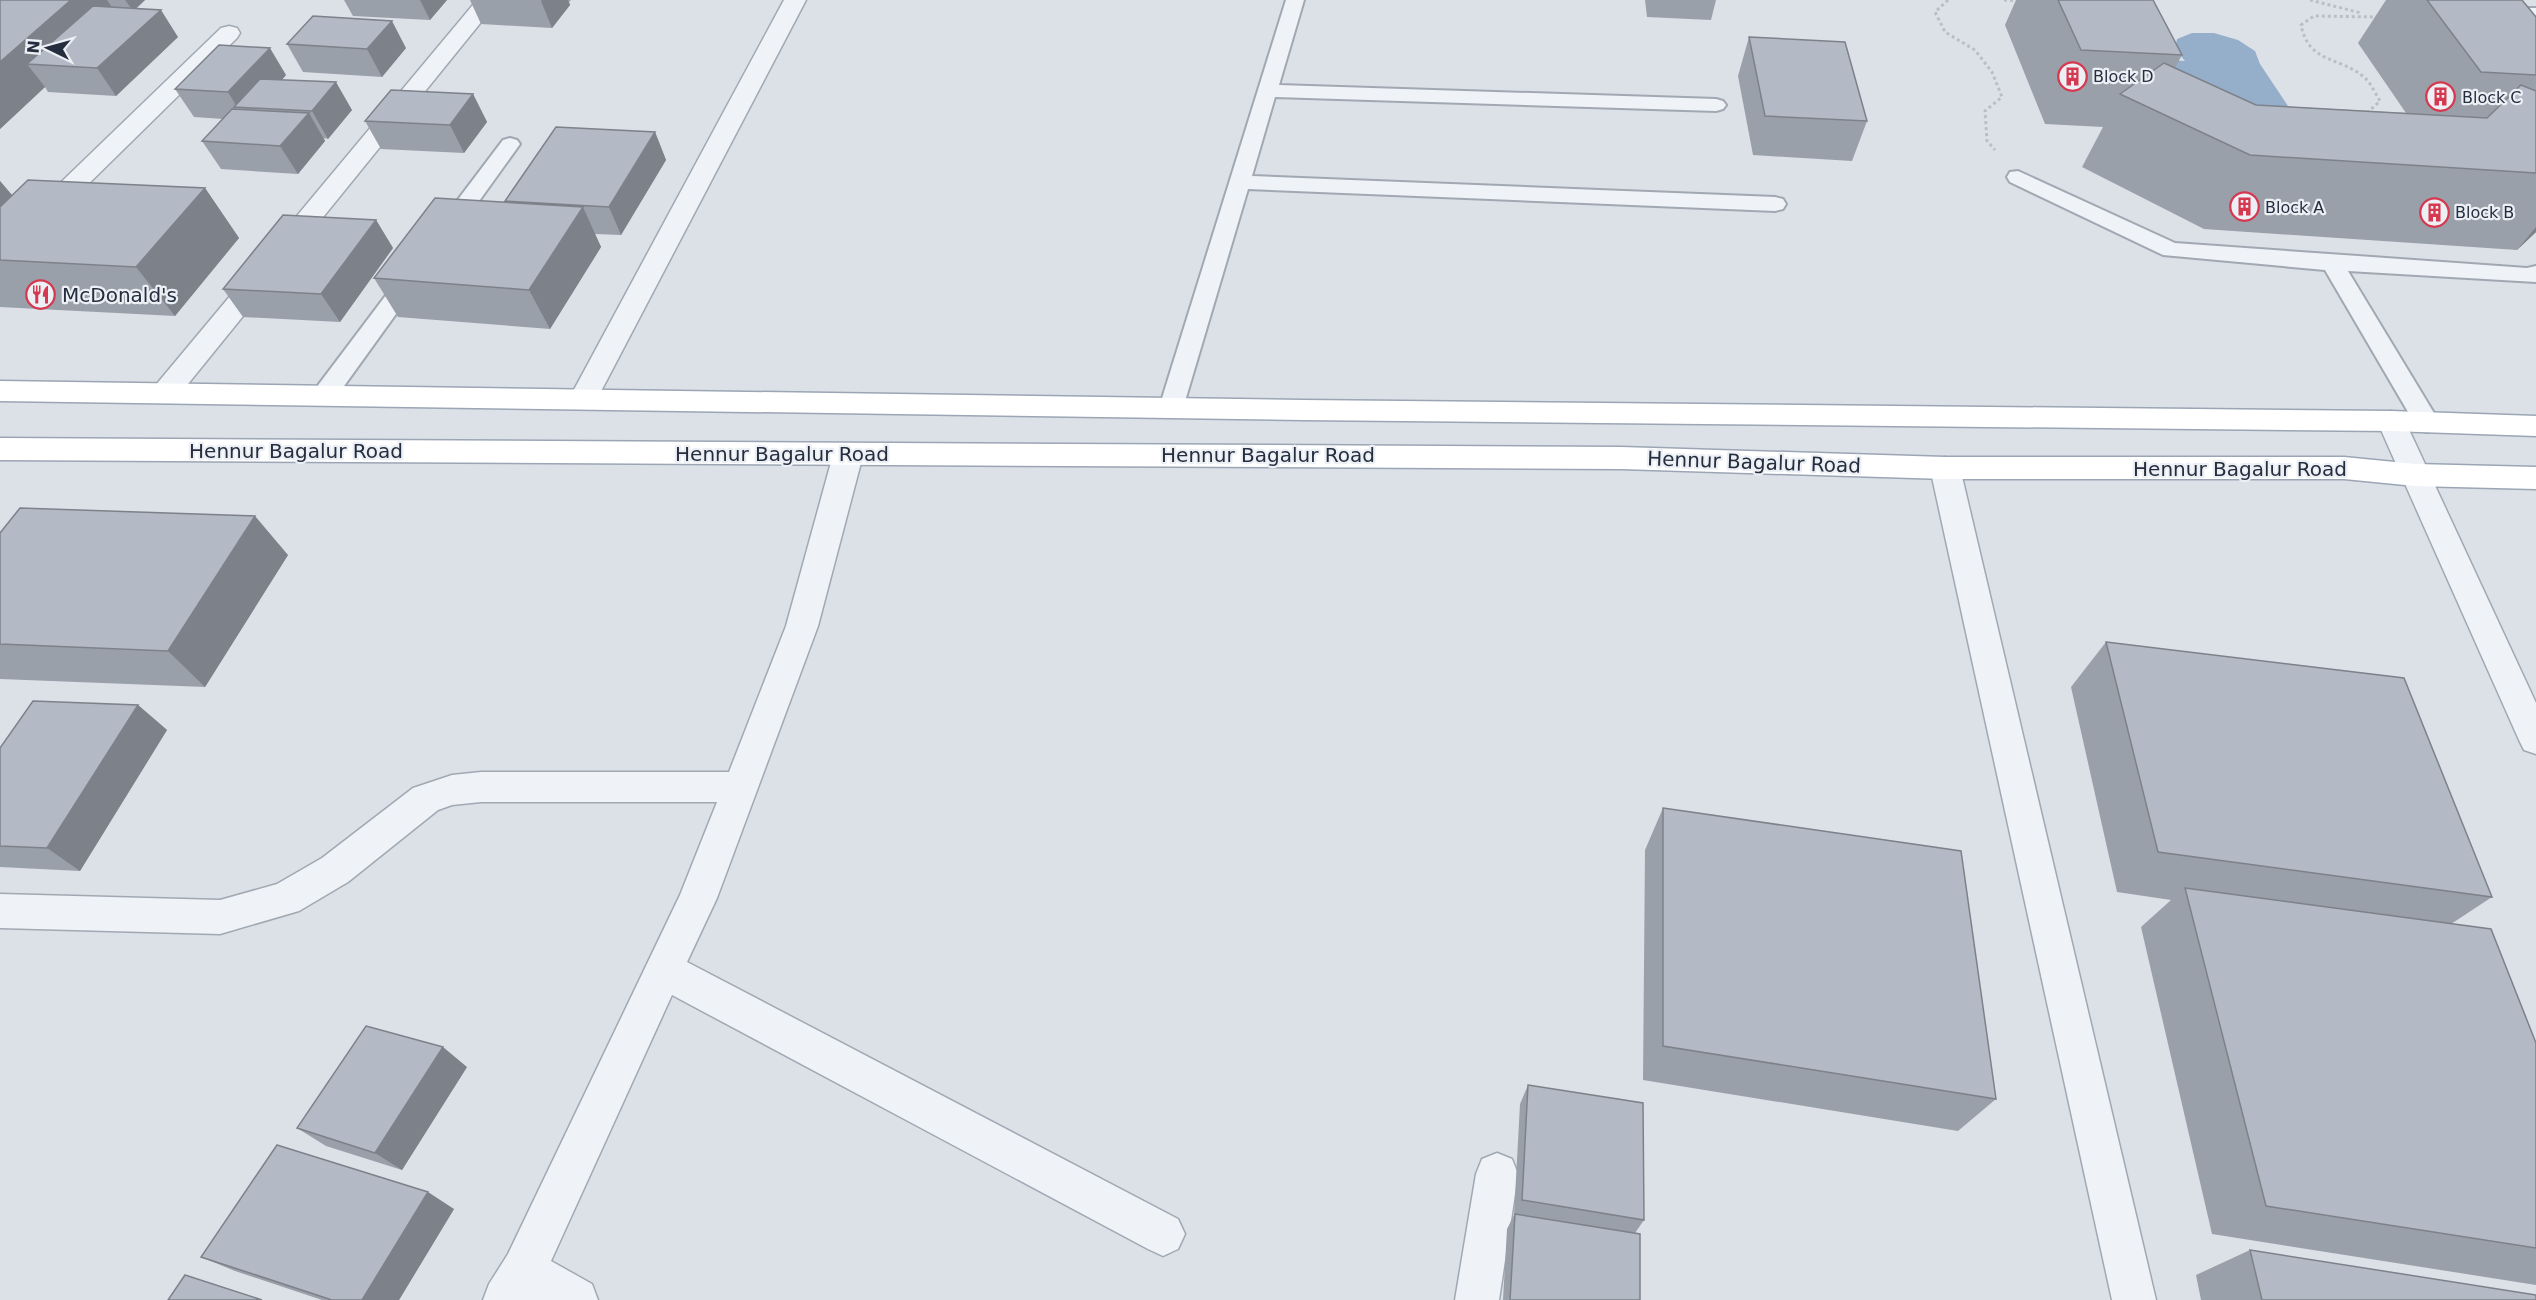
<svg xmlns="http://www.w3.org/2000/svg" width="2536" height="1300" font-family="'DejaVu Sans',sans-serif">
<rect width="100%" height="100%" fill="#dce1e8"/>
<path fill="#95aeca" d="M2192,33H2214L2238,40L2255,51L2260,64L2290,109L2194,105L2169,60L2185,61L2175,49L2177,39Z"/>
<g fill="none" stroke-linecap="round" stroke-linejoin="round">
<defs>
<path id="lane" d="M1286,0H1304L1279,85L1716,99L1723,101L1726,105L1723,109L1716,111L1275,97L1252,176L1775,197L1783,199L1786,204L1783,209L1775,211L1248,189L1183,408L1180,414L1171,417L1162,414L1159,408Z
M2525,8H2536V33L2529,31L2516,14L2518,10Z
M510,138L517,140L520,144L454,236L446,238L438,236L435,231L438,226L503,140Z
M2018,171L2175,243L2527,268L2536,266V282L2348,271L2440,423L2436,429L2427,432L2418,429L2325,270L2163,255L2010,182L2007,177L2010,172Z
M413,268L421,270L424,275L334,400L325,402L316,400L313,394L316,388L405,270Z"/>
<path id="street" d="M477,0H499L175,400L165,403L155,400L151,393L155,386Z
M784,0H806L597,399L593,406L583,409L573,406L569,399Z
M229,26L237,28L240,33L237,38L9,262L0,264V241L221,28Z
M2391,411L2401,414L2405,421L2536,703V754L2524,750L2519,740L2377,421L2381,414Z
M848,444L858,448L863,455L818,626L717,898L687,962L1178,1219L1185,1234L1178,1249L1163,1256L1148,1249L672,995L551,1261L592,1284L598,1300H483L489,1284L508,1254L680,895L717,802H481L452,805L438,810L348,882L299,911L220,934L0,928V894L220,900L277,884L322,858L413,788L452,775L481,772H729L786,626L833,455L838,448Z
M1945,457L1956,460L1960,468L2156,1300H2112L1930,468L1934,460Z
M1497,1153L1512,1159L1518,1174L1499,1300H1455L1476,1174L1482,1159Z"/>
<path id="primary" d="M0,381L1303,400L2391,411L2536,416V436L2391,431L1303,420L0,401Z
M0,438L1621,447L1945,457H2344L2415,464L2536,467V489L2415,486L2344,479H1945L1621,469L0,460Z"/>
</defs>
<use href="#lane" stroke="#a1a8b2" stroke-width="4"/>
<use href="#street" stroke="#a1a8b2" stroke-width="3"/>
<use href="#primary" stroke="#9ba5b4" stroke-width="3"/>
<path stroke="#babfc6" stroke-width="3" stroke-dasharray="3 3" stroke-linecap="butt" d="M1948,0L1935,12L1945,32L1975,50L1992,72L2002,97L1985,111L1987,141L1995,150
M2004,0L2021,1
M2310,0L2361,13
M2367,113L2380,101C2375,93 2371,83 2364,77C2339,56 2309,64 2301,25L2314,16L2379,17"/>
<use href="#lane" fill="#eff2f6" fill-rule="evenodd"/>
<use href="#street" fill="#eff2f6" fill-rule="evenodd"/>
<use href="#primary" fill="#fff" fill-rule="evenodd"/>
</g>
<path fill="#9aa0a9" d="M0,0H145L136,9L178,37L116,96L48,92L45,87L0,129Z
M344,0H447L430,20L353,16Z
M470,0H571L569,2L570,5L552,28L481,24Z
M1645,0H1716L1711,20L1647,17Z
M2016,0H2153L2182,55L2175,68L2256,105L2406,113L2358,43L2386,0H2522L2536,17V232L2517,250L2204,229L2082,167L2103,127L2045,124L2005,25Z
M1749,37L1867,121L1852,161L1753,155L1738,76Z
M287,44L406,48L382,77L303,72Z
M286,75L282,80L352,110L328,139L324,138L325,141L298,174L221,169L202,141L223,119L194,117L175,89Z
M473,94L487,122L464,153L381,149L365,121Z
M655,132L666,160L621,235L595,234L601,247L550,329L398,317L374,278L506,202L505,201Z
M0,181L12,195L205,188L239,238L175,316L0,307Z
M376,220L393,248L340,322L243,317L223,289Z
M0,533L288,555L205,687L0,679Z
M2106,642L2492,897L2451,924L2536,1043V1285L2212,1234L2141,927L2171,900L2117,892L2071,687Z
M138,705L167,730L80,871L0,867V748Z
M1663,808L1996,1099L1958,1131L1643,1080L1645,850Z
M467,1067L402,1170L326,1146L297,1128Z
M1528,1085L1644,1220L1635,1233L1640,1300H1503L1507,1229L1514,1215L1520,1104Z
M454,1209L399,1300H322L235,1271L201,1257Z
M2250,1250L2536,1300H2201L2196,1275Z"/>
<path fill="#7d828a" d="M71,0H107L120,19L27,64L45,87L0,129V62Z
M125,0H145L133,11Z
M420,0H447L430,20Z
M542,0H568L570,5L552,28L541,1Z
M161,10L178,37L116,96L97,68Z
M392,21L406,48L382,77L367,49Z
M270,48L286,75L257,108L237,107L228,92Z
M336,82L352,110L328,139L312,111Z
M473,94L487,122L464,153L450,125Z
M309,113L325,141L298,174L280,146Z
M655,132L666,160L621,235L609,207Z
M0,181L22,207L0,229Z
M205,188L239,238L175,316L136,267Z
M583,207L601,247L550,329L529,290Z
M376,220L393,248L340,322L321,294Z
M2536,227V232L2517,250Z
M255,516L288,555L205,687L168,651Z
M138,705L167,730L80,871L47,848Z
M443,1047L467,1067L402,1170L375,1153Z
M428,1192L454,1209L399,1300H362Z"/>
<path fill="#b3bac5" stroke="#7d828a" stroke-width="1.5" d="M0,0H71L0,62Z
M2058,0H2153L2182,55L2081,50Z
M2427,0H2522L2536,17V75L2481,72Z
M93,6L161,10L97,68L27,64Z
M313,16L392,21L367,49L287,44Z
M1749,37L1845,42L1867,121L1765,116Z
M219,45L270,48L228,92L175,89Z
M2164,63L2256,105L2487,118L2521,85L2536,91V173L2250,155L2120,94Z
M260,79L336,82L312,111L234,107Z
M391,90L473,94L450,125L365,121Z
M232,109L309,113L280,146L202,141Z
M556,127L655,132L609,207L505,201Z
M28,180L205,188L136,267L0,260V207Z
M435,198L583,207L529,290L374,278Z
M283,215L376,220L321,294L223,289Z
M20,508L255,516L168,651L0,644V533Z
M2106,642L2404,678L2492,897L2158,852Z
M33,701L138,705L47,848L0,846V748Z
M1663,808L1961,851L1996,1099L1663,1046Z
M2185,888L2491,929L2536,1043V1248L2266,1206Z
M366,1026L443,1047L375,1153L297,1128Z
M1528,1085L1643,1103L1644,1220L1522,1200Z
M277,1145L428,1192L362,1300H332L201,1257Z
M1515,1214L1640,1234V1300H1510Z
M2250,1250L2536,1295V1300H2262Z
M185,1275L262,1300H168Z"/>
<defs>
<symbol id="building-ring" viewBox="-11 -11 22 22"><circle r="9.5" fill="#ecf0f5" stroke="#d6384f" stroke-width="1.5"/><path d="M-4-6H4V6H1V3H-1V6H-4ZM-2.5-4.3h1.7v1.8h-1.7ZM.8-4.3h1.7v1.8H.8ZM-2.5-1h1.7V.8h-1.7ZM.8-1h1.7V.8H.8Z" fill="#d6384f"/></symbol>
<symbol id="restaurant-ring" viewBox="-11 -11 22 22"><circle r="9.5" fill="#ecf0f5" stroke="#d6384f" stroke-width="1.5"/><path d="M-5-6h1v4h1v-4h1v4h1v-4h1v5L-1.5 .5V6h-2V.5L-5-1ZM5-6V6H3V1.5H1.5Q1.5-4 5-6Z" fill="#d6384f"/></symbol>
</defs>
<g fill-rule="evenodd">
<use href="#building-ring" x="2056" y="60" width="33" height="33"/>
<use href="#building-ring" x="2424" y="80" width="33" height="33"/>
<use href="#building-ring" x="2228" y="190" width="33" height="33"/>
<use href="#building-ring" x="2418" y="196" width="33" height="33"/>
<use href="#restaurant-ring" x="24" y="278" width="33" height="33"/>
</g>
<g text-anchor="middle" dominant-baseline="central" stroke-width="4.5" stroke-linejoin="round" paint-order="stroke">
<g font-size="16" fill="#252e3f" stroke="#ecf0f5" text-anchor="start">
<text x="2093" y="76">Block D</text>
<text x="2462" y="97">Block C</text>
<text x="2265" y="207">Block A</text>
<text x="2455" y="212">Block B</text>
</g>
<g font-size="20" fill="#252e3f" stroke="#ecf0f5" text-anchor="start">
<text x="62" y="295">McDonald's</text>
</g>
<g font-size="20" fill="#252e3f" stroke="#ecf0f5">
<text x="296" y="451">Hennur Bagalur Road</text>
<text x="782" y="454">Hennur Bagalur Road</text>
<text x="1268" y="455">Hennur Bagalur Road</text>
<text transform="translate(1754 462) rotate(2)">Hennur Bagalur Road</text>
<text x="2240" y="469">Hennur Bagalur Road</text>
</g>
</g>
<g transform="translate(48 48) rotate(275)" stroke="#ecf0f5" stroke-width="4.5" paint-order="stroke">
<path d="M0-4.5L10 22L0 15L-10 22Z" fill="#252e3f"/>
<text y="-9" font-size="16" font-weight="bold" text-anchor="middle" fill="#252e3f">N</text>
</g>
</svg>
